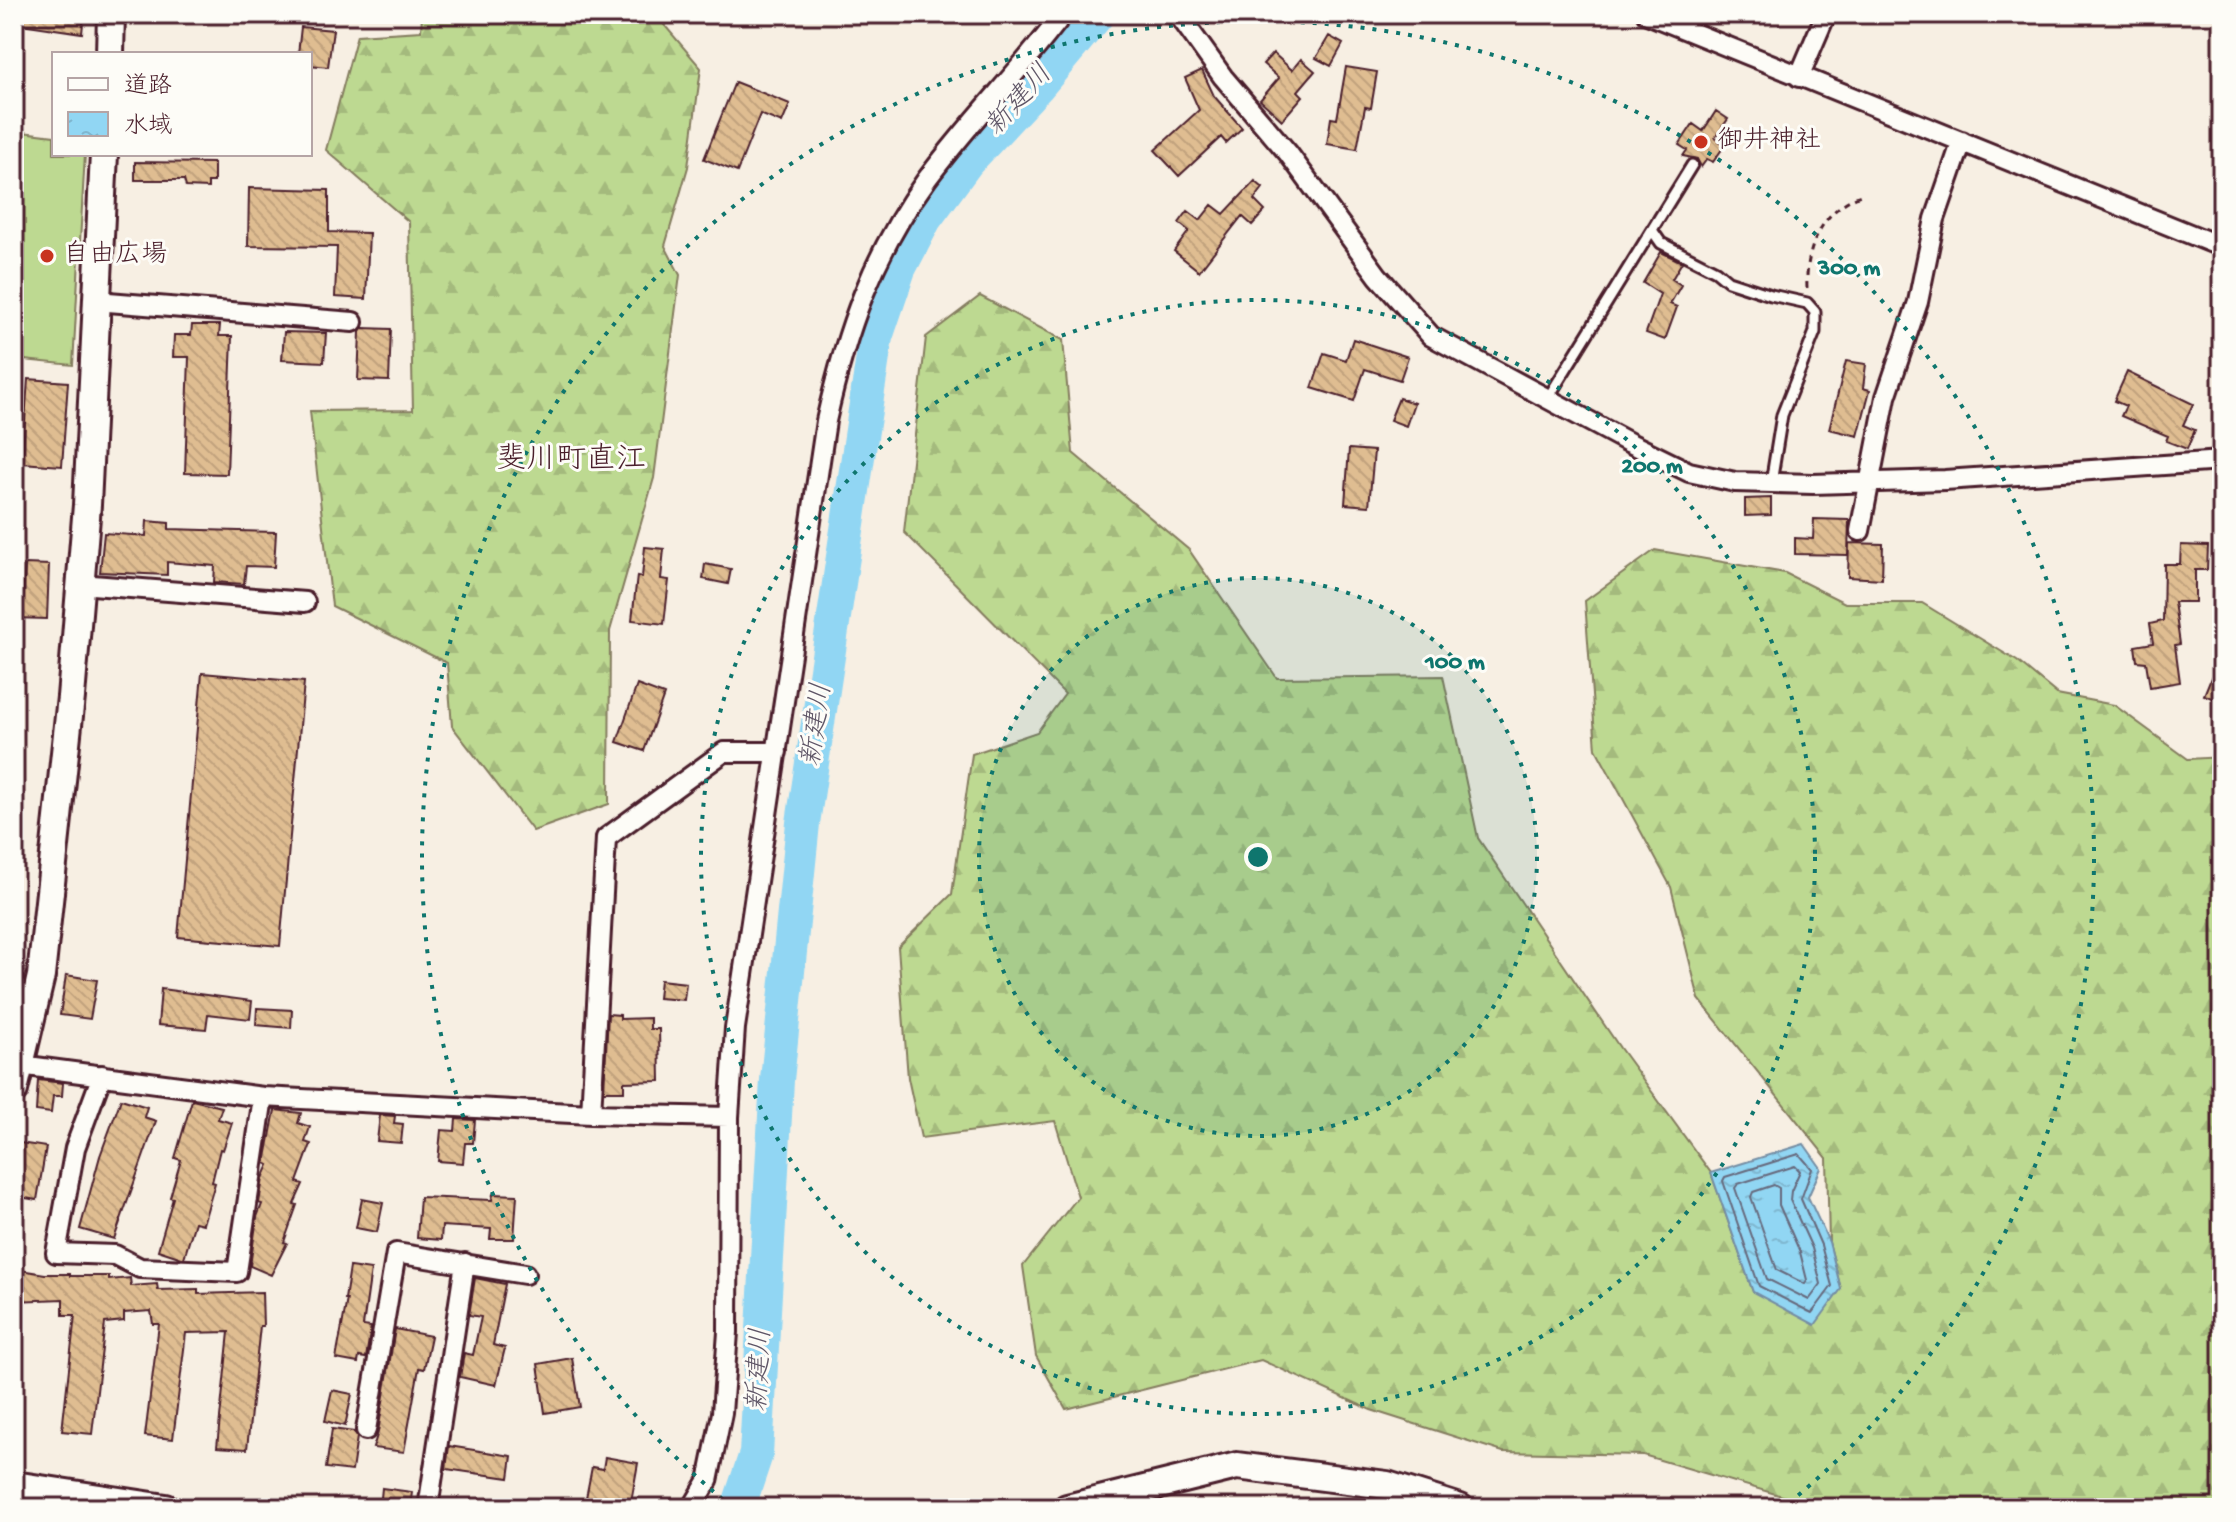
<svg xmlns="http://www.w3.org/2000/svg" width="2236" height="1522" font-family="'Gochi Hand','Klee One',sans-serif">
<defs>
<pattern id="forest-firs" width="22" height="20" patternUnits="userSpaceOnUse" patternTransform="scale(2)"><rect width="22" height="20" fill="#bdd991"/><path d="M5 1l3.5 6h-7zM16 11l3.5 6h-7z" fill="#a4ba7d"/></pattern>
<pattern id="water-ripples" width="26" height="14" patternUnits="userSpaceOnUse" patternTransform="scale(2)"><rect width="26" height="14" fill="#91d6f3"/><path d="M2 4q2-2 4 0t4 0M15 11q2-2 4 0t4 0" fill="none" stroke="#7fb7d0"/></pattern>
<pattern id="building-back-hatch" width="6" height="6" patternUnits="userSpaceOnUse" patternTransform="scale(2)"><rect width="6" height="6" fill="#dfbd91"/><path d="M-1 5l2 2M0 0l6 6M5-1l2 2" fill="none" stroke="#c1a27d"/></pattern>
</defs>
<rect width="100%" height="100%" fill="#f7efe3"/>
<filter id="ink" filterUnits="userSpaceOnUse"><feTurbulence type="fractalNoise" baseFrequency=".0125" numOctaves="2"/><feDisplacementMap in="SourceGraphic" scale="16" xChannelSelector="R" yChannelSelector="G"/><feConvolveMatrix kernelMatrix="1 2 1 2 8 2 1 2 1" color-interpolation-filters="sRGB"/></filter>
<g filter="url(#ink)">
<path fill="url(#forest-firs)" stroke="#847c5e" stroke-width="2" d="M422,14H655L701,68L688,167L665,246L680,275L654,478L610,631L609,804L533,831L452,726L447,663L332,606L310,411L413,410L409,222L326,150L357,35L421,31Z
M980,296L1063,340L1073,453L1189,550L1277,678L1443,676L1478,838L1620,1048L1711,1173L1753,1292L1841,1289L1829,1242L1827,1158L1699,999L1671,887L1596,749L1585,601L1655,550L1785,573L1845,603H1922L2017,661L2057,694L2114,705L2188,759L2222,757V1508H1823L1643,1455L1503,1452L1371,1410L1261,1360L1066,1409L1036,1356L1023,1266L1078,1197L1055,1121L921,1138L908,1078L898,947L952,894L972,754L1037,732L1065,694L904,532L926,337Z"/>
<path fill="#bdd991" stroke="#847c5e" stroke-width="2" d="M14,131L54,136V154H85L73,365L14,359Z"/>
<path fill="url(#water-ripples)" stroke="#758da3" stroke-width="2" d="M1804,1144L1821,1168L1808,1197L1829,1242L1841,1289L1815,1325L1753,1292L1711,1173Z"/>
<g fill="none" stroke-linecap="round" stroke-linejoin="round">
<path stroke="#66687b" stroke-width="2" d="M1799,1154L1812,1169L1801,1199L1821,1245L1832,1286L1812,1313L1759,1286L1723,1181L1725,1177Z
M1795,1166L1800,1171L1791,1191L1790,1200L1812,1248L1821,1284L1809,1300L1767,1279L1735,1188L1738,1184Z
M1774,1185L1779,1188V1205L1800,1252L1807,1280L1805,1284L1777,1270L1751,1197L1753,1192Z"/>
<path stroke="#91d6f3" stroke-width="34" d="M738,1508L756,1454L777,1080L803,823L876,337L899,269L925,219L967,162L1037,87L1098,14"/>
</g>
<path fill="url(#building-back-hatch)" stroke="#4a1f2b" stroke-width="2" d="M14,14H84L82,33L14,23Z
M301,27L333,30L328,67L310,65V54H298Z
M1329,36L1343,44L1331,66L1316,58Z
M1273,53L1292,70L1301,59L1315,71L1298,91L1303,96L1282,120L1260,100L1279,78L1263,64Z
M1346,67L1377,72L1371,108L1365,107L1357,149L1327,144L1331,118L1337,119Z
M1202,70L1214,96L1242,128L1226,143L1221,137L1179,176L1155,150L1199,110L1185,78Z
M735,82L790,104L782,123L760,114L737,172L704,159Z
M1716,111L1728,119L1715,138L1725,145L1713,162L1707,159L1701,167L1697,159L1683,156L1687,150L1679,145L1693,124L1703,131Z
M135,162L214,163V182H208V188L186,187L184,180H135Z
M1255,181L1263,188L1254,200L1265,211L1252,225L1242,216L1199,271L1174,251L1189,231L1179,223L1188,211L1200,220L1212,205L1224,214Z
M249,188L329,190V232L369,233L366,299L335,297L337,247L248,246Z
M1661,252L1682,262L1672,279L1681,285L1670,304L1677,307L1665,340L1646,333L1660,294L1643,283Z
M192,325H220L219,336H232L227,474L185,473L189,357H173L174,335H191Z
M363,328L391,329L389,381L358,380L360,332Z
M284,332L326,333L324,362L282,360Z
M1353,339L1408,357L1400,380L1365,369L1354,401L1312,388L1324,353L1346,360Z
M1846,361L1866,364L1863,388L1870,390L1858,436L1829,429Z
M2127,372L2193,404L2183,425L2195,430L2187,449L2166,441L2168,436L2121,416L2126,406L2114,401Z
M28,379L68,382L62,466L22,463Z
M1399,398L1414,403L1406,426L1390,420Z
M1349,449L1374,451L1369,506L1345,504Z
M1771,498V515L1745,516V499Z
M1814,519L1849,520L1848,555L1795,554V538L1813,539Z
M147,521L169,523V529L276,532L274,567L246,566L244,584L214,582L215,566L167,562V575L100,572L104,533L146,536Z
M1849,543L1883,544L1882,579L1848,577Z
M2181,545L2208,546L2207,570H2195V602H2174L2180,644L2175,645L2180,682L2150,687L2146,662L2137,661L2135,646L2153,643L2150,624L2163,621L2164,564H2180Z
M645,547L664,549L661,579L669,580L664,624L632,620L637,576L642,577Z
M25,564L49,565L47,619L14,618V595H23Z
M705,564L731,569L728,584L703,579Z
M2221,653H2222V702L2204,695Z
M202,673L304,682L280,946L178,937Z
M637,685L664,695L644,751L617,742Z
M66,975L97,980L90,1019L60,1015Z
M660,980L686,983L684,1000L658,998Z
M161,989L252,1001L250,1019L208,1014L206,1029L158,1025Z
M257,1008L292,1010L291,1028L256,1025Z
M608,1014L620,1015V1019L650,1018V1029H659L660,1081L624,1082V1091H604Z
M38,1080L63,1083L62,1096H53L51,1113L36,1111Z
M121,1099L147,1107L144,1117L156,1121L114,1239L80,1229L100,1156Z
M192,1100L222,1107L218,1119L232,1123L223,1150L220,1149L212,1182L215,1183L203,1224L195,1222L184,1258H182L158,1250L173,1198L170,1197L181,1160L175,1158Z
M275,1110L301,1113L298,1123L310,1127L305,1142L311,1144L297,1182L303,1184L294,1204L297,1205L284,1242L287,1243L271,1275L250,1266L257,1217L262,1204L259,1203L263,1178L269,1165L265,1163Z
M380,1115L395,1116L394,1123L403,1124L401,1143L377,1141Z
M456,1119L475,1120L473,1143H465L463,1163L438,1161L441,1130L455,1131Z
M20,1143L46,1147L37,1200L14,1196Z
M493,1194L517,1195L514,1239H490L491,1229L442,1226L441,1240L417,1238L420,1197L492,1200Z
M362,1199L383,1203L377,1232L356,1228Z
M350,1267L371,1270L363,1326L371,1327L366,1358L359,1357L358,1363L336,1359L347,1299H345Z
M14,1269L45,1274H70V1276H109V1280L130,1278L131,1286L157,1284L158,1290L198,1289V1294L262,1292L263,1326H260L247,1449L217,1447L229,1332L186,1333L173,1439L145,1436L159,1324H153L151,1311L124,1313V1321L105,1323L92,1434L62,1431L75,1315H63V1299L14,1301Z
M475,1278L505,1284L493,1345L505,1348L496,1385L460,1377L464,1353L473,1355L481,1317L469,1315Z
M395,1329L431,1336L424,1369L419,1368L404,1452L373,1448L378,1432Z
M572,1358L580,1407L545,1413L538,1364Z
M332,1390L352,1394L345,1426L325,1421Z
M332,1429L354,1432L357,1437L352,1471L326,1468Z
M449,1446L512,1456L509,1478L446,1469Z
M605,1457L638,1463L630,1508H584L592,1467L603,1469Z
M382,1488L412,1492L410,1508H380Z"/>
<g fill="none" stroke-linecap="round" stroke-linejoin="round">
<defs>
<path id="lane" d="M1652,230L1661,243L1716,271L1728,281L1771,295L1807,303L1815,312V332L1782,415L1771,483
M1548,398L1692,165"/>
<path id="street" d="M1178,14L1223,77L1288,153L1378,276L1431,336L1630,443L1689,472L1735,482L1813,484L1945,480L2222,461
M1647,14L2222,247
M1799,77L1826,14
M96,301L353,322
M1860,531L1886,397L1918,302L1935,219L1962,141
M80,584L305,602
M20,1065L263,1097L591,1114L729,1117
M102,1075L75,1148L56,1253L115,1255L140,1268L237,1272L263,1097
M591,1114L606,838L724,752H777
M366,1430L396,1253L525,1274
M428,1508L465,1263
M692,1508L708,1481L722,1413L728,1332L729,1117L735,1028L826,421C846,331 872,255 927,179C969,122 1020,71 1063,14"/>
<path id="secondary" d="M110,54L111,14
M14,1090L41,976L71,697L87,505L104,154
M14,1485L166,1508
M1067,1508L1237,1466L1387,1485L1460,1508"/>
</defs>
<use href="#lane" stroke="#4a1f2b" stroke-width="15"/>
<use href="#street" stroke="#4a1f2b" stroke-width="24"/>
<use href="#secondary" stroke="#4a1f2b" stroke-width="32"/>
<path stroke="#4a1f2b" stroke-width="3" stroke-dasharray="6 6" stroke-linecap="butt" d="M1807,288C1805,249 1822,209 1861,195"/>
<use href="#lane" stroke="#fdfcf7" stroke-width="9"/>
<use href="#street" stroke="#fdfcf7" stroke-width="18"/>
<use href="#secondary" stroke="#fdfcf7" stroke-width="26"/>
</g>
</g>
<circle cx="1258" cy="857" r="279" fill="#0f766e" fill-opacity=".12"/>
<g fill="none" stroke="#0f766e" stroke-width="4" stroke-dasharray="4 8">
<circle cx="1258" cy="857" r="279"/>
<circle cx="1258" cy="857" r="557"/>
<path d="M732 1507A836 836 0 1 1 1784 1507"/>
</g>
<g fill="#c8321e" stroke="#fdfcf7" stroke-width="3">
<circle cx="1701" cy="142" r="8"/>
<circle cx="47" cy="256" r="8"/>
</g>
<g text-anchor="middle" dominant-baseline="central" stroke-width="6" stroke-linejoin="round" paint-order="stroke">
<g font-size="26" fill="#4a1f2b" stroke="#fdfcf7" text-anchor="start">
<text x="1717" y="142">御井神社</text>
<text x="63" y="256">自由広場</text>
</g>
<g font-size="28" font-style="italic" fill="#5f5667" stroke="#fdfcf7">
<text transform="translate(1020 101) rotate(-48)">新建川</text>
<text transform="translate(818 725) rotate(-82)">新建川</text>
<text transform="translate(761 1370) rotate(-87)">新建川</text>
</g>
<g font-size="30" fill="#4a1f2b" stroke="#fdfcf7">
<text x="571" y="461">斐川町直江</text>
</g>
</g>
<circle cx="1258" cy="857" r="12" fill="#0f766e" stroke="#fdfcf7" stroke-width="4"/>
<g font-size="24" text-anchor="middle" font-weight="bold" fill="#0f766e" stroke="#fdfcf7" stroke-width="6" stroke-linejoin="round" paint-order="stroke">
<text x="1849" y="274">300 m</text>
<text x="1652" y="472">200 m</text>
<text x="1455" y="668">100 m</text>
</g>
<rect width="2236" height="1522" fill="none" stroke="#fdfcf7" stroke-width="48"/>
<rect x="24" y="24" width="2188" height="1474" fill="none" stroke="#4a1f2b" stroke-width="3" filter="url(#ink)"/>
<rect x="52" y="52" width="260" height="104" fill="#fdfcf7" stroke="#b5a4a5" stroke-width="2"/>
<rect x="68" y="78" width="40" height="12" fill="#fdfcf7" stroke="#b5a4a5" stroke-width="2"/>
<text x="124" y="92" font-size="24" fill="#4a1f2b">道路</text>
<rect x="68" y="112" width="40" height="24" fill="url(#water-ripples)" stroke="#b5a4a5" stroke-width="2"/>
<text x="124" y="132" font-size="24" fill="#4a1f2b">水域</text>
</svg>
